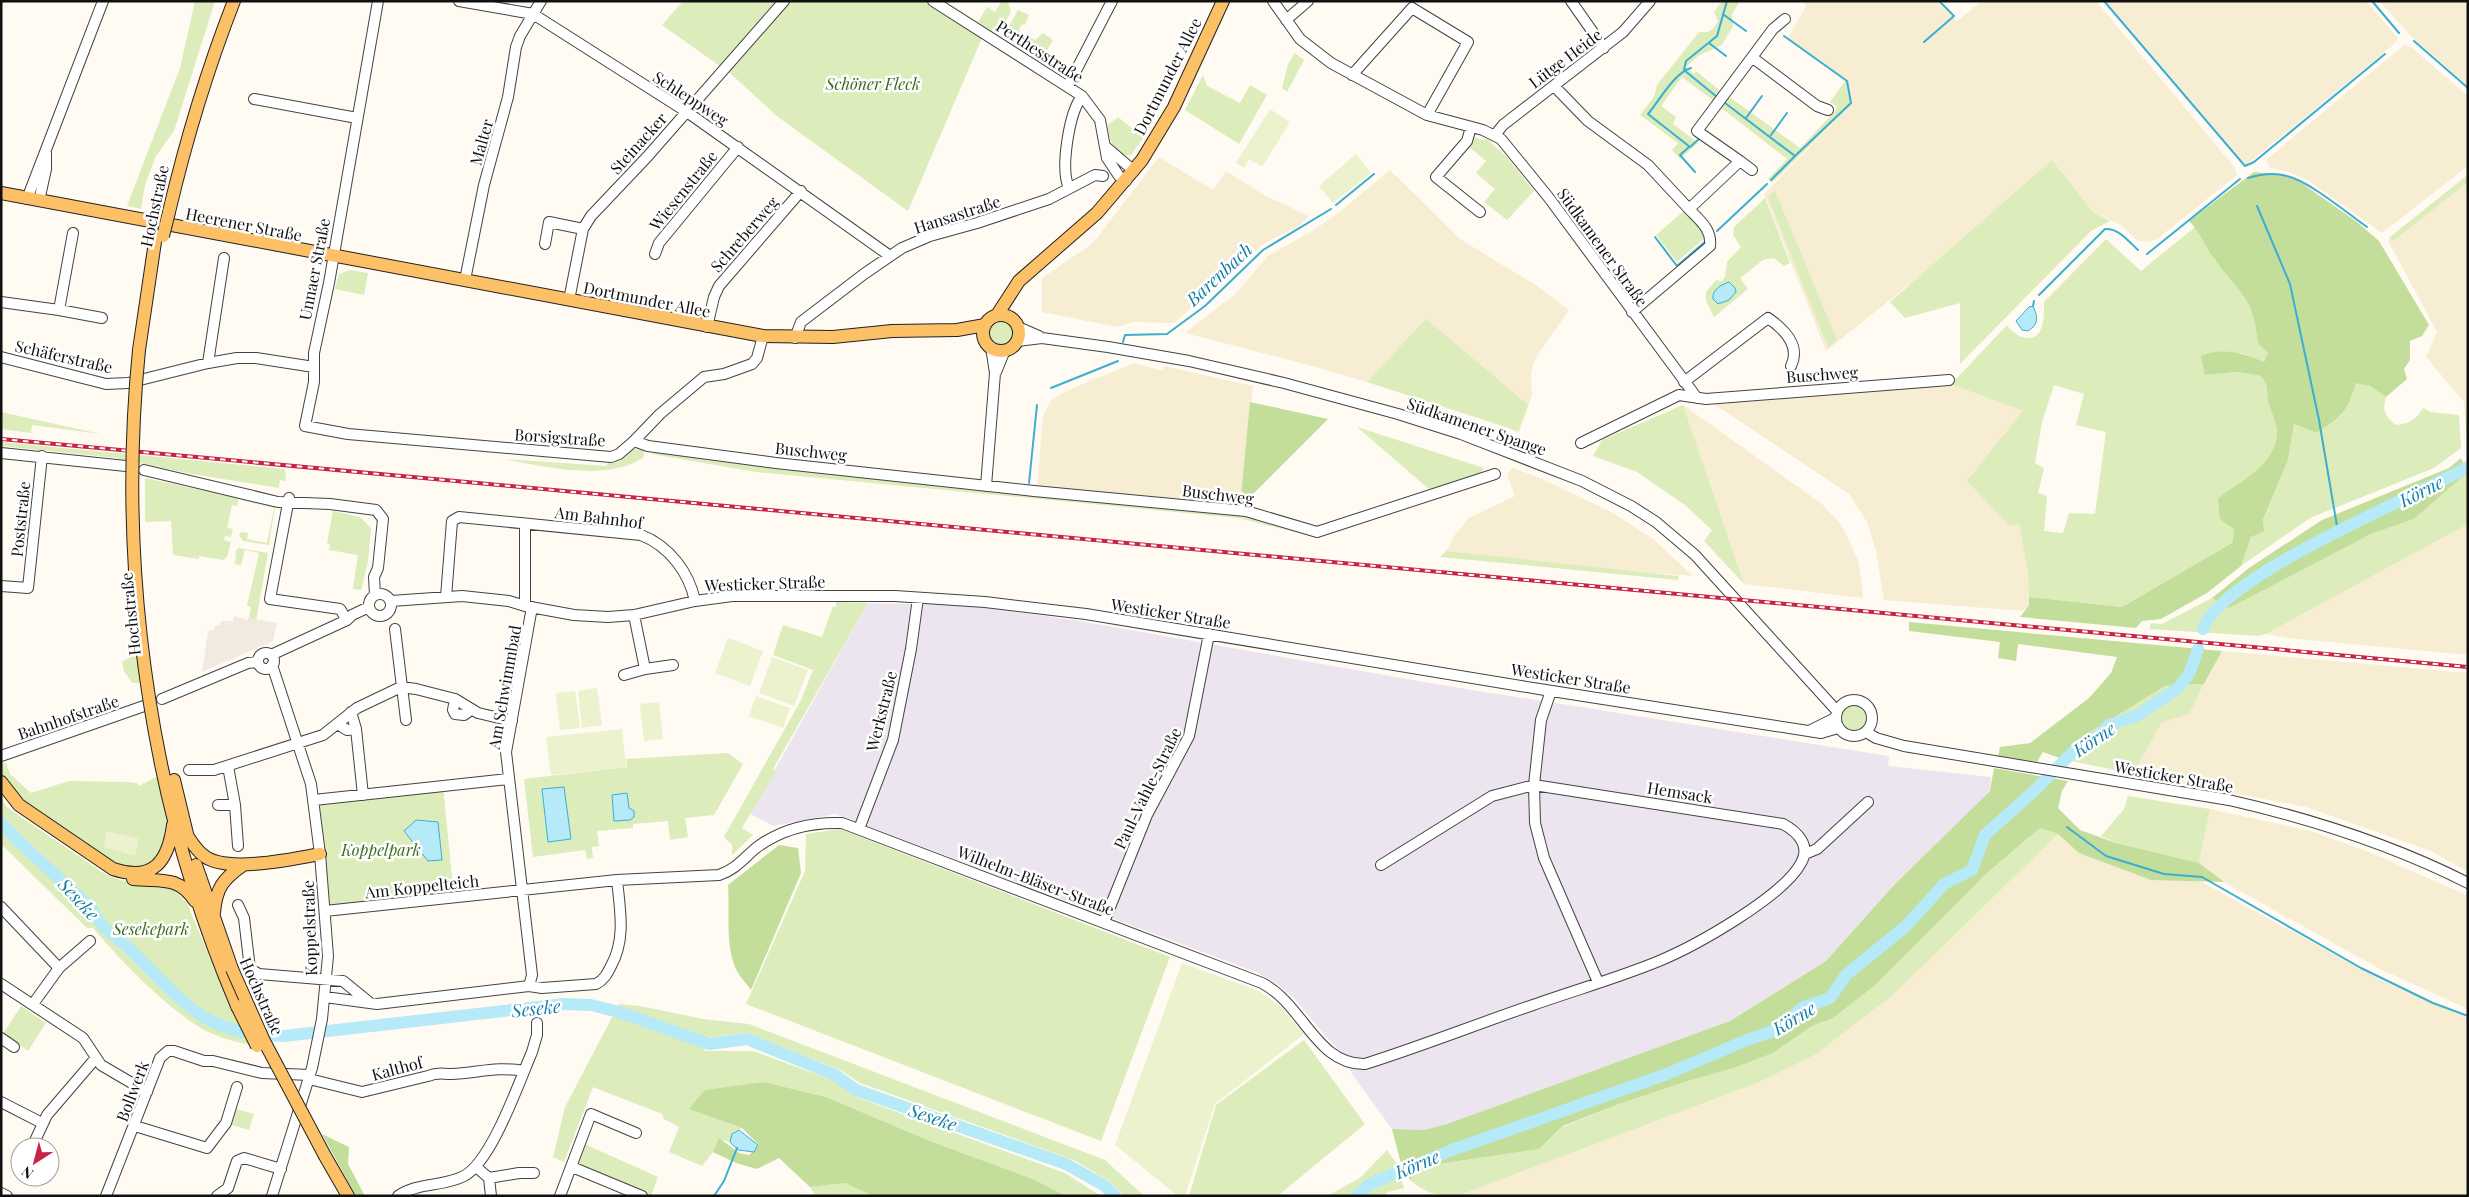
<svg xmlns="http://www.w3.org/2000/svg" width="2469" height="1197" font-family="'Playfair Display',serif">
<rect width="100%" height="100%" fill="#fffbf3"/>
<path fill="#ece5ef" d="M920,601L968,605L1080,621L1435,684L1889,756L1888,766L1991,777L1990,791L1895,884L1826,961L1730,1021L1447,1124L1424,1130L1392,1129L1352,1074L1341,1052L1327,1038L1293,997L1276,983L1256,972L835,814L774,826L750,814L868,603L910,604L913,609L899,683Z"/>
<path fill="#f6edd2" d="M1804,1H1936L1957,21L1982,1H2096L2235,168L2237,175L2157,239L2147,242L2137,240L2119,224L2093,212L2052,160L1950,252L1826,351L1764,194L1851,105L1848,81L1788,38L1806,6Z
M2106,1H2366L2398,38L2392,46L2246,165Z
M2379,1H2468V86L2412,37Z
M2404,45L2412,48L2468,96V166L2382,233L2309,181L2292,173L2270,168L2266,160Z
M1159,157L1213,190L1226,171L1264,195L1309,216L1299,226L1265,243L1174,323L1133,322L1117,327L1042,312V278L1089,246L1097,238Z
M1390,170L1460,239L1534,284L1569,310L1539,353L1533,364L1531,376L1532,395L1519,433L1473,413L1316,367L1185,333L1234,295L1268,256L1314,230L1337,214Z
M2468,174V447L2467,448L2464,402L2426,357L2437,332L2388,241L2390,237Z
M1134,363L1163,371L1164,366L1253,386L1240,509L1037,489L1043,417L1051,400L1071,389Z
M1948,383L2023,411L2019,522L2028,574L2029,605L2022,611L1884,600L1876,551L1867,522L1849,494L1711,402Z
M1683,405L1822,504L1840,523L1849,540L1859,563L1863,598L1744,584Z
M1513,468L1540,478L1611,512L1652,538L1693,576L1603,569L1446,551L1456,533L1469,518L1515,496L1507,474Z
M2468,524V655L2288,638L2266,634Z
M2222,651L2468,673V872L2431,851L2306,807L2133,774L2162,722L2189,713Z
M2210,809L2311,831L2369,852L2468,896V1009L2380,969L2224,882L2199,863Z
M2058,834L2079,853L2151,880H2198L2383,981L2468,1018V1196H1457L1757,1083L1894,994Z"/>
<path fill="#dcecbb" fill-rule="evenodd" d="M195,1H215L174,131L156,156L145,185L141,209L127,206L180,68Z
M683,1H924L982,38L908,211L778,117L731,74L662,25Z
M1002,1H1008L1011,12L998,35L978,22L987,7L995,12Z
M1722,1H1740L1732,14L1733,26L1722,45L1698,56L1686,67L1694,74L1696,71L1723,93L1715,102L1682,77L1661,106L1676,117L1673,124L1698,143L1680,159L1672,150L1678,143L1640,115L1654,97L1657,85L1699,32C1709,33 1713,31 1718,21L1714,12Z
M1018,10L1029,15L1025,25L1022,24L1019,29L1021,33L1035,40L1043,33L1053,40L1040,62L1003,37Z
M1295,53L1304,60L1287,92L1282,88L1288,64Z
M1203,75L1207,86L1240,103L1250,85L1267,95L1239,144L1185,110Z
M1846,80L1851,105L1772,183L1768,179L1787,159L1720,107L1728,96L1800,148L1836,110V106L1830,102Z
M1118,117L1135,131L1144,133L1151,127L1131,155C1114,159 1109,137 1108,125Z
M1475,137L1482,140L1487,139L1506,156L1534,191L1507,220L1484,202L1495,189L1476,173L1486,161L1469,147Z
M2052,160L2093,212L2110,221L2091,231L1960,364V303L1905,318L1890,302Z
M2468,175V182L2393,241L2390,237Z
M1775,191L1837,340L1828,347L1768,197Z
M1765,198L1790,263L1784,266L1774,258L1763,260L1740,278L1748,289L1714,317L1706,301V292L1716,280L1722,281L1725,277L1727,262L1741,247L1733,235L1734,227Z
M1685,210L1690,218L1707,236L1677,262L1656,235Z
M2195,227L2214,259L2246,297L2256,318L2259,343L2268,353L2264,362L2242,353L2205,375L2237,372L2261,376C2271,390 2265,391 2269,405C2272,413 2276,422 2277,431C2277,463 2242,481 2218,498L2234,529L2232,543L2122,607L2029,597L2028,574L2019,523L2010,526L1967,481L2023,411L1948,383L1958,377L2007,325C2015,338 2037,346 2042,326C2044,319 2044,310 2044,302L2106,239L2141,271ZM2054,385L2084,394L2076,425L2106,432L2095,514L2069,513L2063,533L2044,531L2047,496L2038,493L2044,468L2035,463L2042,422Z
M350,270L368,273L364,295L335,289L339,274Z
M1426,319L1528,405L1518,431L1367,382Z
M987 333a14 14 0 1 1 28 0a14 14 0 1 1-28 0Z
M2356,382L2370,386L2386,397C2382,411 2385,416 2396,425C2410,423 2416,420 2423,408L2430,412L2459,415L2461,448L2434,468L2310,518L2241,566L2251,537L2263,521L2288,460L2294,424L2317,433C2343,417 2348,411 2356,382Z
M1683,405L1744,584L1704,541L1712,530L1685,505L1637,472L1593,456L1602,440Z
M1,412L101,434L32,425L31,433L1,429Z
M1357,427L1484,468L1480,475L1430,490Z
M1,442L285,469L286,481L280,480L279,488L186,473L117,458L1,446Z
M633,449L644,450V457C609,482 544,467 504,459L606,466L610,460Z
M652,450L1240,512L1316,534L1315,537L1238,518L756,472L652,454Z
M2468,472V524L2266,634L2258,636L2149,629L2151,623L2162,624L2212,598L2229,607L2371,534L2414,519Z
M145,478L239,498L237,506L232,505L227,528L233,529L231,537L225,536L224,540L231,542L227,557L223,560L199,556V559L173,555L171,521L145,522Z
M241,498L275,507L269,545L243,541L239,535L241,532L248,533L247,539L267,543L274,508L241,500Z
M333,511L360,517L371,528L368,562L361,590L353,589L358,555L329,550L330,544L327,543Z
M239,548L268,553L256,621L248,624L251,607L247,606L259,553L245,550L241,565L235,564L236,550Z
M1446,551L1678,576V580L1440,557Z
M836,602L868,603L773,769L776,771L742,828L753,835L732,855V845L724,837L801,700L813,670L773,655L783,625L822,637L833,606L836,607Z
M131,656L137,657L143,680L138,683H132L124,671L122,662Z
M2204,684L2189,714L2162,722L2133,774L2062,759L2079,739L2165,686Z
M1839 718a14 14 0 1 1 28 0a14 14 0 1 1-28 0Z
M728,753L743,764L714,815L685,818L688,837L670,840L668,821L633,824V828L597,831L599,846L592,847L593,858L587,859L585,850L533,857L524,779L627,767L626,759Z
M6,763L10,774L31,793L69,781L129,782L137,783L139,786L156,777L164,778L174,820L163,859L128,874L38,818L1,782V764Z
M443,786L454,897L325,911L314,803Z
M2128,796L2210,809L2199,863L2116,843L2101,836L2124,809Z
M1,798L6,806L18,815L105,874L120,880L173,889L187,903L225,994L250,1045C232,1041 212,1036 196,1025C163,1004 119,959 93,928H87L1,844Z
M2040,828L2058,834L1894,994L1816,1054L1757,1083L1457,1196C1438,1196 1424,1193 1410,1180L1425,1166L1539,1149L1563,1127L1619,1104L1691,1080L1734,1068L1773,1053L1812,1026L1833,1018L1873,987L1988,872Z
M840,829L1170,957L1101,1141L746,1004L805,871L806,834Z
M619,1004L640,1006L703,1019L749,1024L1105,1160L1144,1196H1124L1109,1181L1074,1160L860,1083L842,1071L746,1033L706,1038L695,1035L705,1051H753L835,1081L856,1097L1065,1173L1101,1196H1066L1033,1179L930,1141L826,1097L764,1082L689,1109L742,1128L734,1132L730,1142L719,1139L713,1152L702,1166L669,1152L679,1127L664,1119L662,1114L593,1087L564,1162L553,1157L565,1107Z
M21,1006L46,1023L28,1051L3,1034Z
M1304,1040L1365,1124L1280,1194L1281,1196H1189L1216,1105Z
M233,1108L254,1114L249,1130L228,1124Z
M580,1142L658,1177L651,1196H642L572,1167Z
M1387,1150L1397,1164L1404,1188L1388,1192L1384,1196H1327L1360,1178Z
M845,1183L873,1196H816L810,1187Z"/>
<path fill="#c3dd9a" d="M2254,172L2284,175L2300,182L2357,222L2379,241L2429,325L2422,336L2410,341V360L2404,369L2407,379L2386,397L2370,386L2356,383C2347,412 2343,416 2317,433L2294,424L2288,460L2263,520L2264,531L2251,537L2241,566L2207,593L2161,619L2142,621L2136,628L2020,617L2029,605V597L2122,607L2232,543L2234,529L2220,519L2218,498C2241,481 2277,464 2277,431C2276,422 2272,413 2269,405C2265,391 2271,390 2261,376L2237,372L2205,375L2201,356C2222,347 2243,353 2264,362L2268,353L2258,343C2254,297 2240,294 2215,260C2205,247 2200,232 2189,221Z
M1250,402L1328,419L1240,507Z
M2461,458L2468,472L2414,519L2371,534L2229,608L2212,598L2249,568L2322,520L2449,468Z
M1909,622L2222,651L2204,684L2165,686L2079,739L2062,759L2043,752L2037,762L1998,757L2000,747L2030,743L2089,698L2111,673L2117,657L2018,644L2016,661L1998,658L2000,642L1909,631Z
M1994,768L2068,781L2062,791L2058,808L2080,830L2116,843L2199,863L2224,882L2151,880L2079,853L2058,834L2040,828L1988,872L1873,987L1833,1018L1812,1026L1773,1053L1734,1068L1691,1080L1619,1104L1563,1126L1539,1149L1425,1166L1410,1180L1400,1160L1392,1129L1424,1130L1447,1124L1730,1021L1826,961L1895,884L1990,791Z
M779,845L798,848L801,873L751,990C746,983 738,975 735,967C725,940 730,913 728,885Z
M764,1082L826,1097L930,1141L1033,1179L1066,1196H873L845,1183L810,1187L779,1158L757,1169L736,1163L713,1152L719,1138L739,1153L749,1155L759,1145L742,1128L689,1109L705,1090Z
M322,1134L349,1147L348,1164L365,1196H356Z"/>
<path fill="#ebf2cd" d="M1270,109L1290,122L1262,167L1249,159L1244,168L1236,163Z
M1356,154L1371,173L1333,203L1319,186Z
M728,638L763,651L750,686L715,673Z
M772,657L808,670L794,706L759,693Z
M597,688L602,725L582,728L578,691Z
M575,691L580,728L560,730L556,693Z
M756,696L790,708L783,728L749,716Z
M659,702L663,739L644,741L640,704Z
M622,729L626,767L551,775L546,737Z
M106,831L139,839L135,856L104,847Z
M1182,963L1259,991L1281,1007L1304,1034L1215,1104L1185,1196H1178L1115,1145Z"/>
<path fill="#f1eae1" d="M234,616L247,620L248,618L277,623L273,641L202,672L208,631L214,630L215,626L220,625L221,621H233Z"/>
<path fill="#b6eaf8" stroke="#3baed1" d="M1729,282L1735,288L1736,292L1729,300L1718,304L1713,299C1712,289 1721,285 1729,282Z
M2033,306C2038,317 2039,324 2028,331L2022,330L2016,321L2029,307Z
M564,787L571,839L548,842L542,789Z
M627,793L629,808L634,811V817L630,820L614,821L612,795Z
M416,820L438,822L442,860L428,861L404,831Z
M739,1130L758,1145L754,1152L738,1150L730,1142L732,1134Z"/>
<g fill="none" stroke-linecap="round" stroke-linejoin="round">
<path stroke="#3baed1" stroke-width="2" d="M2104,1L2245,166L2254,162L2385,54
M2372,1L2399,33
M1724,15L1746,31
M1784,36L1847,81L1851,103L1795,156
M2414,41L2468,88
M1924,42L1954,16L1939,1
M1709,43L1726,56
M1691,68C1675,72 1659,101 1648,114L1690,147L1700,138
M1717,97L1684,70L1686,61L1717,36L1727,1
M1725,103L1795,156L1771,180
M1746,118L1762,96
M1771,135L1787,113
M1689,147L1680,155L1695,172
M2248,178C2261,174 2273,172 2287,176C2309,181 2347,213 2367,227
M1336,205L1374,174
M2257,206L2290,284L2319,420L2338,532
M1717,231L1767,184
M1655,237L1677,266L1706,241
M2147,254L2240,179
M2039,295L2105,229C2119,228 2129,242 2138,250
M2033,306L2034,301
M1123,342L1125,335L1167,334L1205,306L1263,250L1331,209
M1051,388L1118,361
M1029,483L1037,405
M2067,827L2106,856L2164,874L2202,877L2361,968L2433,1003L2468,1016
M714,1196L724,1181L737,1148"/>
<path stroke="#b6eaf8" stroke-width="12" d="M2203,629C2224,574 2411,499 2468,467
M1,822L15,838L92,909C103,932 114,934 131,950C183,1002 204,1036 284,1036L564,1004L591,1005L619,1012L709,1044L747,1039L835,1075L856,1090L1066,1164L1105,1186L1115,1196
M1357,1196L1370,1184L1452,1150L1667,1074L1747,1040L1778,1029L1802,1008L1830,998L1846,975L1906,926L1944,884L1972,870L1985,835L2034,791L2080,745L2097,737L2109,725L2137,716L2178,688L2189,674L2198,649"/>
<defs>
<path id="minor" d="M378,1L329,283L314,353V382L305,426L348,434L611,457L619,454L634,441L660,414L704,377L724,374L752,364L757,358L763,336
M459,1L533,14L687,112L890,256
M933,1L1082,96L1100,120L1107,158L1119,176L1126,181
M1273,1L1300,39L1331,63L1427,115L1483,130L1501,139L1549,198L1697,398
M1571,1L1604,48
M1286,20L1308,1
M1753,58L1817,106L1828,110
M1352,75L1412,8L1468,42L1427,115
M1068,86L1112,1
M1554,86L1588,121L1648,165L1689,209
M254,99L357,118
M1471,127L1467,141L1436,177L1480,212
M1495,135L1503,125L1623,32L1650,1
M1106,147L1134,171
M1740,161L1752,170
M1069,188C1060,169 1069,113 1082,96
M27,199L103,1
M39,201L46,169V153
M545,244L549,222L583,229
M655,254L659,243L738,147
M465,280L484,185L508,97L516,47L520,36L541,1
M569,300L583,229L591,216L647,157L784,1
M1,302L59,310L73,233
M59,310L102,318
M1632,312L1710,246C1712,229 1700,221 1689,209L1740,161L1697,131L1773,29L1785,19
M707,327L714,297L719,286L801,191
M1018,327L1039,336
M795,338L801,322L864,274L902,248L930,236L977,223L1049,199L1095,175L1103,176
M1017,341L1042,338L1108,347L1189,361L1284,383L1398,414L1461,434L1582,481L1631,506L1656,522L1695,555L1837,711
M1,357L106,384L128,383L208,363L237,358H256L314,367
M208,363L224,258
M996,372L1005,350
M1684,382L1768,318C1784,329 1801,346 1791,366
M634,441L648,446L776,463L1034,491L1246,511L1317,532L1495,474
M1581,443L1679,395L1706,399L1949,380
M1,453L126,466
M144,470L278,502L330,504L376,510L383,519L378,568L374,577L375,595
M986,486L995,373L991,347
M289,498L270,599L340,609L347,620
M1,586L28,588L42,456
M369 605a11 11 0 1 1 22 0a11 11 0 1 1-22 0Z
M446,597L452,521L459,517L641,535C669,546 689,572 695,601
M391,601L462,596L509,601L525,606L574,615L608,617L634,615L695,601L732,596H895L985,602L1086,614L1539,689L1821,733L1838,728
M525,606V524
M395,629L406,720
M258 661a8 8 0 1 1 16 0a8 8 0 1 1-16 0Z
M271,655L347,620L352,615L369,607
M645,669L673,665
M624,675L645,669L634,615
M1551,691L1541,720L1534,785L1535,823L1544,858L1598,982
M162,699L248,663L258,662
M455,699L453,710L455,714L464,715L471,710
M1836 718a18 18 0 1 1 36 0a18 18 0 1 1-36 0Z
M339,725L347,730L356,729L351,712
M356,729L363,795
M1811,730L1835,718
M1866,732L1876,738L1904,746L2229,800C2312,819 2391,844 2468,883
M1,756L144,706
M228,766L235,805L238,846
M189,770H214L323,735L357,708L401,687L416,689L455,699L478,713L512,721
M314,800L508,779
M218,805H235
M859,829L893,740L911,649L918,598
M1805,854L1817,849L1868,802
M238,905L244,918L250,969L259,974L343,981L370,1003
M1,907L59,968L33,1004
M325,911L617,880L719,875C735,870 744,858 756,848C781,829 811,822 842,823L1262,983C1304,1005 1316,1065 1365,1064C1422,1046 1477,1024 1533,1005C1575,990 1618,978 1659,961C1695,946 1783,897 1801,863C1811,846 1798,832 1783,824L1534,785L1492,796L1381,865
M1104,922L1147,815L1189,736L1209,634
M59,968L90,941
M1,984L83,1038L101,1065L147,1092
M529,986L532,975L506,752L532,607
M325,997L377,1004L529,986L542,988L596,984C604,980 607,974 611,966C626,939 620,910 617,880
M1,1038L14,1047
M309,1079L362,1092L428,1076C438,1072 442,1074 451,1074C478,1073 496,1066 524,1071
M1,1102L42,1123
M135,1126L207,1148L226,1123L237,1087
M32,1147L47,1115L95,1059
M476,1167L489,1178L491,1196
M572,1167L642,1196
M489,1178L519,1173H534
M1,1193L7,1196
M106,1196L160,1058L168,1051H174L204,1061H213L262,1073L310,1075
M217,1196L228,1188L237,1161L244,1158L281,1169
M272,1196L312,1068L322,1019L328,956L320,854L311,784L272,665
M398,1196C418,1182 443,1187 464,1176C492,1161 519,1082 532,1052L537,1035V1023
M560,1196L591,1114L636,1133"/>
<path id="major" d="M1,193L763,336L833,337L892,331L957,330L985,325
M169,212C186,140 207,70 234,1
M997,315L1019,281L1097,213L1142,160L1174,107L1223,1
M983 333a18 18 0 1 1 36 0a18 18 0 1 1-36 0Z
M139,350L156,235
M161,764C178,847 204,928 237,1006
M174,780L188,838
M1,782L19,805L113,869C153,882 168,862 173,825
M186,834C191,841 196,850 203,855C224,874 294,859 320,854
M196,865L232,969
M133,879C160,882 178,875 195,901
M214,913C216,888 223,879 243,865
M325,1156L348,1196"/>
</defs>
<use href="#minor" stroke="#434343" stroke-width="12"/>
<use href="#major" stroke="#212121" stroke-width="14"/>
<use href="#minor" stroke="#fff" stroke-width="10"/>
<use href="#major" stroke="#fcc067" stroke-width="12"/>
<defs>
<path id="rail" d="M1,439L2468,667"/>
</defs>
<use href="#rail" stroke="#c62345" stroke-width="4"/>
<use href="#rail" stroke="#fff" stroke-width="2" stroke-dasharray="5.5" stroke-linecap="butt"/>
<defs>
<path id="major-bridge" d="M163,236L169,212
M139,350C125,489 133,627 161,764
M232,969L264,1041L325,1156
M237,1006L257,1046"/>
</defs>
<use href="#major-bridge" stroke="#212121" stroke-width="14" stroke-linecap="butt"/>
<use href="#major-bridge" stroke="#fcc067" stroke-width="12"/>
</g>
<g text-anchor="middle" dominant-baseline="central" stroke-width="5" stroke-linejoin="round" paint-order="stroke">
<g font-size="16" fill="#101010" stroke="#fff">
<text transform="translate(1040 51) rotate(33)">Perthesstraße</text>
<text transform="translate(1565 58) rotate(-37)">Lütge Heide</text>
<text transform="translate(1167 76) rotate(-63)">Dortmunder Allee</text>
<text transform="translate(691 98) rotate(33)">Schleppweg</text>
<text transform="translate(481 142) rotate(-74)">Malter</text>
<text transform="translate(638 143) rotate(-48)">Steinacker</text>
<text transform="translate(683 190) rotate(-51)">Wiesenstraße</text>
<text transform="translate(154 206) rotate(-78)">Hochstraße</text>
<text transform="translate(957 214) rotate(-18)">Hansastraße</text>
<text transform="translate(244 224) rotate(11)">Heerener Straße</text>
<text transform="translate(744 234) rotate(-49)">Schreberweg</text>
<text transform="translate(1603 247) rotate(54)">Südkamener Straße</text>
<text transform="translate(314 269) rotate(-79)">Unnaer Straße</text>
<text transform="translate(647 299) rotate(11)">Dortmunder Allee</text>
<text transform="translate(64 356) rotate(13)">Schäferstraße</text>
<text transform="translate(1822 374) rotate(-4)">Buschweg</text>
<text transform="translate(1477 426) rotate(19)">Südkamener Spange</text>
<text transform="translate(560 437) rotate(4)">Borsigstraße</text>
<text transform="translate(811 451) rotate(6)">Buschweg</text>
<text transform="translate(1218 494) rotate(7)">Buschweg</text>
<text transform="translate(599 517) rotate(7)">Am Bahnhof</text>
<text transform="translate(20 519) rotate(-84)">Poststraße</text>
<text transform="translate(765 583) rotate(-2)">Westicker Straße</text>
<text transform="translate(1171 613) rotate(9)">Westicker Straße</text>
<text transform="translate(130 614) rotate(-96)">Hochstraße</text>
<text transform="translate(1571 678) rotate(9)">Westicker Straße</text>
<text transform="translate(504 687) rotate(-80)">Am Schwimmbad</text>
<text transform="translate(881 711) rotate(-76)">Werkstraße</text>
<text transform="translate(68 717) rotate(-19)">Bahnhofstraße</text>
<text transform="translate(2174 776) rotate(10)">Westicker Straße</text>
<text transform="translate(1147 788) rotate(-64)">Paul-Vahle-Straße</text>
<text transform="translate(1680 792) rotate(9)">Hemsack</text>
<text transform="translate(1036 880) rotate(21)">Wilhelm-Bläser-Straße</text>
<text transform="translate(422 886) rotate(-6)">Am Koppelteich</text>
<text transform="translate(309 928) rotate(-92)">Koppelstraße</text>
<text transform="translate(262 996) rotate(66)">Hochstraße</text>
<text transform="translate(397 1068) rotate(-15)">Kalthof</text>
<text transform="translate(132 1091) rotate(-69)">Bollwerk</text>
</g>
<g font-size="16" font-style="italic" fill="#3a6b1d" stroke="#fff">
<text x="873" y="83">Schöner Fleck</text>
<text x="381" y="849">Koppelpark</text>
<text x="151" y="928">Sesekepark</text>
</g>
<g font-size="18" font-style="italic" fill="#147fa7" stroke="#fff">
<text transform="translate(1219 274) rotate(-43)">Barenbach</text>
<text transform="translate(2421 491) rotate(-27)">Körne</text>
<text transform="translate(2094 739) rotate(-34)">Körne</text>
<text transform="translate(79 899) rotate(47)">Seseke</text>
<text transform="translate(536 1008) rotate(-6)">Seseke</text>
<text transform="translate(1794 1018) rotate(-31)">Körne</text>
<text transform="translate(933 1117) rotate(19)">Seseke</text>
<text transform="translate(1417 1164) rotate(-23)">Körne</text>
</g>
</g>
<rect width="2469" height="1197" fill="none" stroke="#101010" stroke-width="5"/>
<g transform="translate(35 1162) rotate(216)"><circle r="24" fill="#ffffff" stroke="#9f9f9f"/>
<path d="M0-4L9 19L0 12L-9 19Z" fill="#c62345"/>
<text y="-8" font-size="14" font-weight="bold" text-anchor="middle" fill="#101010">N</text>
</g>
</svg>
